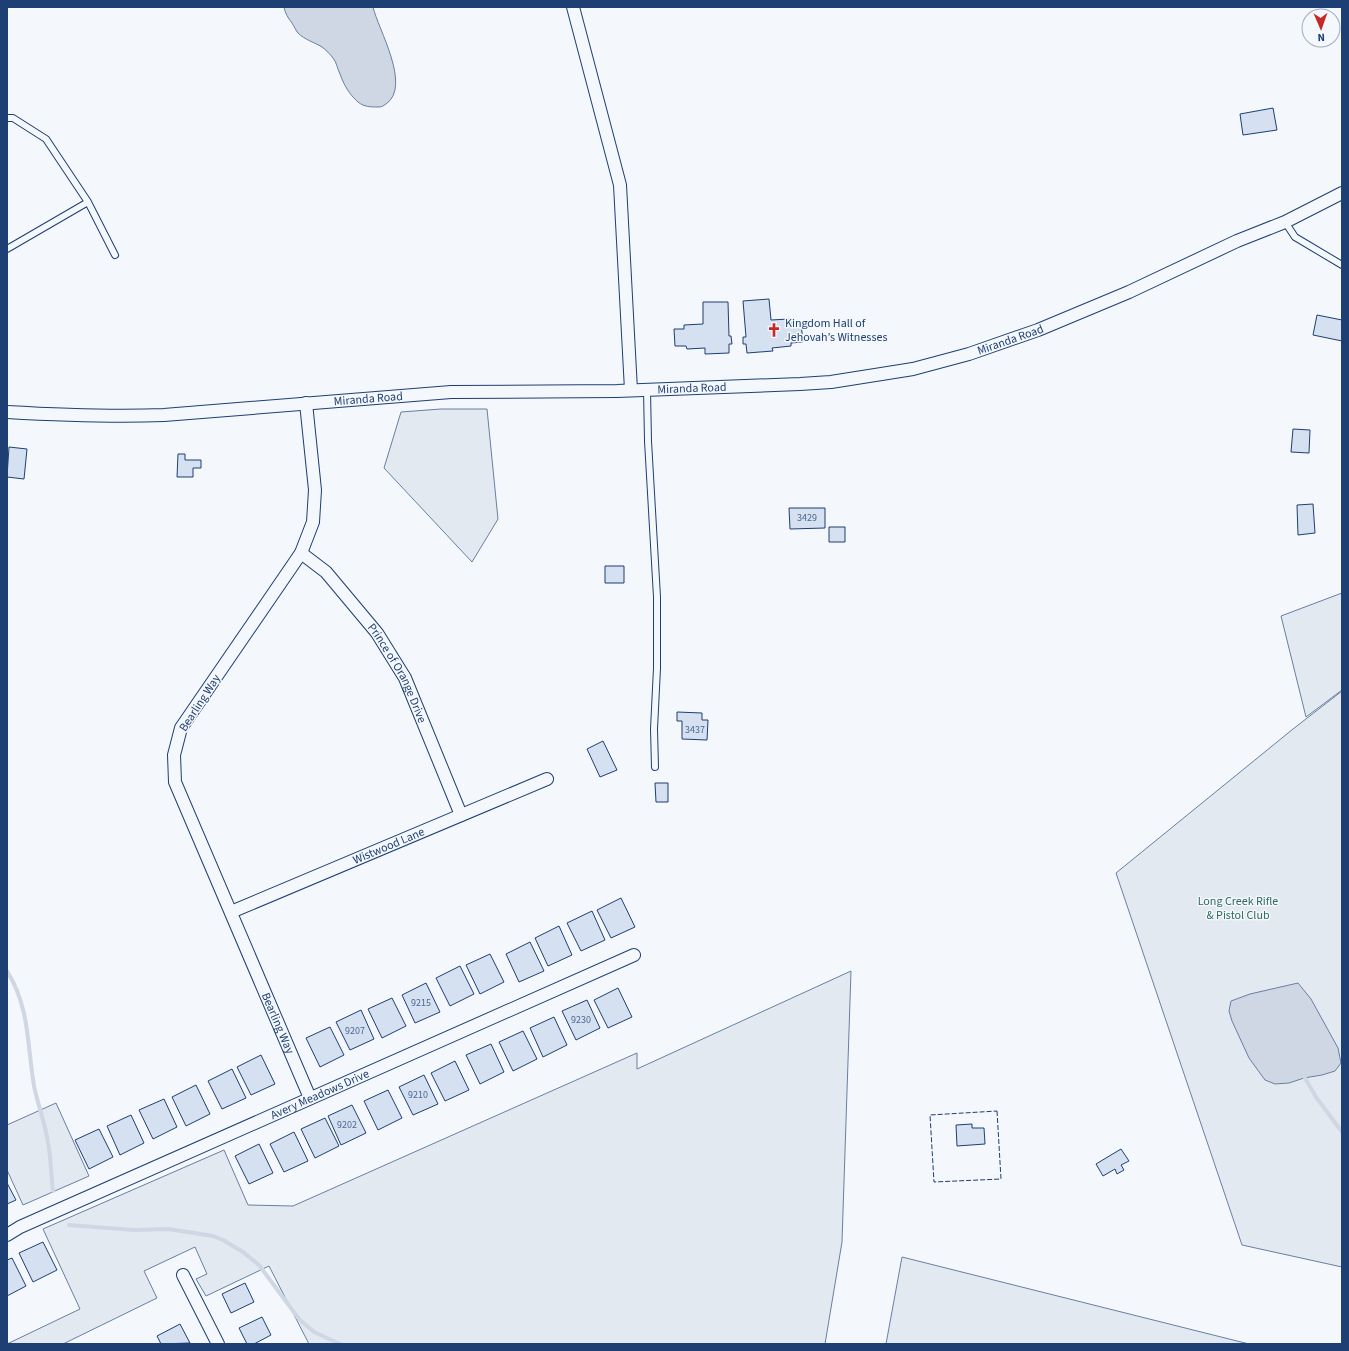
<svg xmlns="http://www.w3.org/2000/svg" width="1349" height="1351" font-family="'Source Sans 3',sans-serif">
<rect width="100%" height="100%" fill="#f4f7fb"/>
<path fill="#e3e9f0" stroke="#687fa3" d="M441,409H487L498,519L472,562L384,468L401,412Z
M1342,593V690L1306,717L1281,616Z
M1342,691V1267L1242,1245L1116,873L1293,729Z
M851,971L842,1242L825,1344H309L269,1266L206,1296L196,1279L207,1274L195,1247L144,1271L157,1298L63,1344H7L80,1309L43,1229L224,1150L248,1205L293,1206L637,1053V1069Z
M56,1103L89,1176L23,1205L7,1170V1125Z
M902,1257L1249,1344H886Z"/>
<path fill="#cfd7e4" stroke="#687fa3" d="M284,7H373C378,29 412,86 386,104C383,106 382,107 378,107C371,107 364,107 358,102C349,94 344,85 340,74C337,68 337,63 333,58C330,54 326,50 322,47C314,42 305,40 298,33C296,31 294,26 292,23C288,18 285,13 284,7Z
M1298,983L1311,999L1338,1048L1341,1063L1335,1071L1322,1075L1304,1078L1289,1083L1275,1084L1265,1080L1249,1058L1232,1021L1229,1011L1231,1001L1250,994Z"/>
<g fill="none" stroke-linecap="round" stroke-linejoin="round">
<path stroke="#cfd7e4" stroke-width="4" d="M7,971C30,1008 27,1044 34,1086C38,1105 45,1123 48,1142C51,1158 51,1175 53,1191
M1302,1073L1316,1097L1342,1132
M69,1225L134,1230L168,1229L213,1236L223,1240L243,1252L259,1265L299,1319L314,1332L340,1344"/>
</g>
<path fill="#d5e0f0" stroke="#1d3f73" d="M1273,108L1277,130L1243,135L1240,114Z
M769,299L771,320L789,319V323H801L803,342L791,343V346L772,348L773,351L747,353L746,344H743V337H746L743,301Z
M703,302H728L729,336H731L732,344H729V353L705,354V348L687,349L686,346H675L674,329H684V325L703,324Z
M1317,315L1342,320V341L1313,335Z
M1293,429L1310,430L1309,453L1291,452Z
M9,447L27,449L24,479L7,477Z
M178,454H185V460H201V468H193V477H177Z
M1313,504L1315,533L1298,535L1297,505Z
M789,508H825V528L790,529Z
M829,527H845V542H829Z
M605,566H624V583H605Z
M677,712L702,713V720H708L707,740L682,739V721H677Z
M603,741L617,770L600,777L587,749Z
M655,783H668V802H656Z
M621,898L635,927L611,938L597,910Z
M592,911L605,940L581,951L567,923Z
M559,926L572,955L548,966L535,938Z
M530,942L544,971L519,982L506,954Z
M490,954L504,982L480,994L466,965Z
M460,966L474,994L450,1006L436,978Z
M426,983L440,1012L415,1023L402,995Z
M618,988L632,1017L608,1028L594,1000Z
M392,998L406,1026L382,1038L368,1009Z
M587,1000L600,1028L576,1040L562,1011Z
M361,1010L374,1039L350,1050L336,1022Z
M554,1017L567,1045L543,1057L530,1028Z
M330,1027L344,1055L320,1067L306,1038Z
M523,1031L537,1059L513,1071L499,1042Z
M491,1044L504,1072L480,1084L466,1055Z
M261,1055L275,1084L251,1095L237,1067Z
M455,1061L469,1090L445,1101L431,1073Z
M232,1069L246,1098L222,1109L208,1081Z
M424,1075L438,1104L413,1115L399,1087Z
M196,1085L210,1114L186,1126L172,1097Z
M388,1090L402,1118L378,1130L364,1101Z
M164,1099L177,1127L153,1139L139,1110Z
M352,1105L366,1133L341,1145L328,1116Z
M131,1115L144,1143L120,1155L107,1126Z
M325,1118L339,1146L315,1158L301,1129Z
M972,1124V1128H984L985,1144L957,1146L956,1125Z
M99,1129L113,1157L89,1169L75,1140Z
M294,1132L308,1161L284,1172L270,1144Z
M259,1144L273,1173L249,1184L235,1156Z
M1121,1149L1129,1161L1121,1165L1124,1170L1117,1174L1115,1169L1103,1176L1096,1164Z
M7,1183L16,1200L7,1204Z
M43,1242L57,1270L33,1282L19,1253Z
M12,1258L26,1286L7,1296V1260Z
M245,1283L254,1302L231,1313L222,1294Z
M262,1317L271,1335L254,1344H247L239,1328Z
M180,1324L190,1343L161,1344L157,1336Z"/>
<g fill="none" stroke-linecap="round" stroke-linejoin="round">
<defs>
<path id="service" d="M7,118H13L46,139L88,202L115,255
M1285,222L1295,237L1342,265
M7,249L88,202
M647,390L648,441L657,597V668L654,729L655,767"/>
<g id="minor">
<path d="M573,7L620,185L631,390"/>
<path id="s1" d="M306,403L315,490L313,522L301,553L181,728L174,755L175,782L310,1098"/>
<path id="s2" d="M7,412C60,415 112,417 164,415L451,392L617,391L800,384L831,382L913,369L969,354L1038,330L1129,292L1237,241L1285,222L1342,193"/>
<path id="s3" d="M301,553L326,572L377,633L405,678L461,815"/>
<path id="s4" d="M231,912L547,779"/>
<path id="s5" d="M7,1235L20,1227L634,955"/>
<path d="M183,1275L218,1344"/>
</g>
</defs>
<use href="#service" stroke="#1d3f73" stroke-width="8"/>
<use href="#minor" stroke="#1d3f73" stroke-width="14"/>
<use href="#service" stroke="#f4f7fb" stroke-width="6"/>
<use href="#minor" stroke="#f4f7fb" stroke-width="12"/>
<path stroke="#1d3f73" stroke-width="1" stroke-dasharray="5 2" stroke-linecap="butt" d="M997,1111L1001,1179L934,1182L930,1115Z"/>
</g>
<defs>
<symbol id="church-bare" viewBox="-9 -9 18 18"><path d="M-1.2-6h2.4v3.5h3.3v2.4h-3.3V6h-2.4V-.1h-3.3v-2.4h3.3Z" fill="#c62828" stroke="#f4f7fb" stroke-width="2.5" paint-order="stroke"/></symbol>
</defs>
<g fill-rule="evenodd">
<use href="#church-bare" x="764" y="320" width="20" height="20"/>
</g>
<g text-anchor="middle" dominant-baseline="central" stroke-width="3" stroke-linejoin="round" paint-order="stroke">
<g font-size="10" fill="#4b6792">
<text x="807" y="518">3429</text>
<text x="695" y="730">3437</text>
<text x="421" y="1003">9215</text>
<text x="581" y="1020">9230</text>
<text x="355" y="1031">9207</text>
<text x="418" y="1095">9210</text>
<text x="347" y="1125">9202</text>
</g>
<g font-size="12" fill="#1d3f73" stroke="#f4f7fb" text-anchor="start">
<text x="785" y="323">Kingdom Hall of<tspan x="785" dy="14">Jehovah’s Witnesses</tspan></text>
</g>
<g font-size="12" fill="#1d3f73" stroke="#f4f7fb">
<text stroke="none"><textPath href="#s2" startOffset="1010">Miranda Road</textPath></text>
<text stroke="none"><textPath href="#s2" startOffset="686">Miranda Road</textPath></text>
<text stroke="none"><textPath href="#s2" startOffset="362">Miranda Road</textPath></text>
<text stroke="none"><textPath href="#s3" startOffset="156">Prince of Orange Drive</textPath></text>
<text transform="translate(200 703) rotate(-57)">Bearling Way</text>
<text stroke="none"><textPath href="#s4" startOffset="171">Wistwood Lane</textPath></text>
<text stroke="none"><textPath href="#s1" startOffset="682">Bearling Way</textPath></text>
<text stroke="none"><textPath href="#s5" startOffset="343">Avery Meadows Drive</textPath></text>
</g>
<g font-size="12" fill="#2c6c60" stroke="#f4f7fb">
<text x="1238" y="901">Long Creek Rifle<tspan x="1238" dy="14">&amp; Pistol Club</tspan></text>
</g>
</g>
<rect width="1349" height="1351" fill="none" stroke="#1d3f73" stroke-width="16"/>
<g transform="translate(1321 28) rotate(178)"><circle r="19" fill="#f4f7fb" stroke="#9eadc5"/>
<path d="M0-3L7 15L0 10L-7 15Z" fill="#c62828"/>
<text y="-6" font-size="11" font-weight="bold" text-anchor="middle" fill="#1d3f73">N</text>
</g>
</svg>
